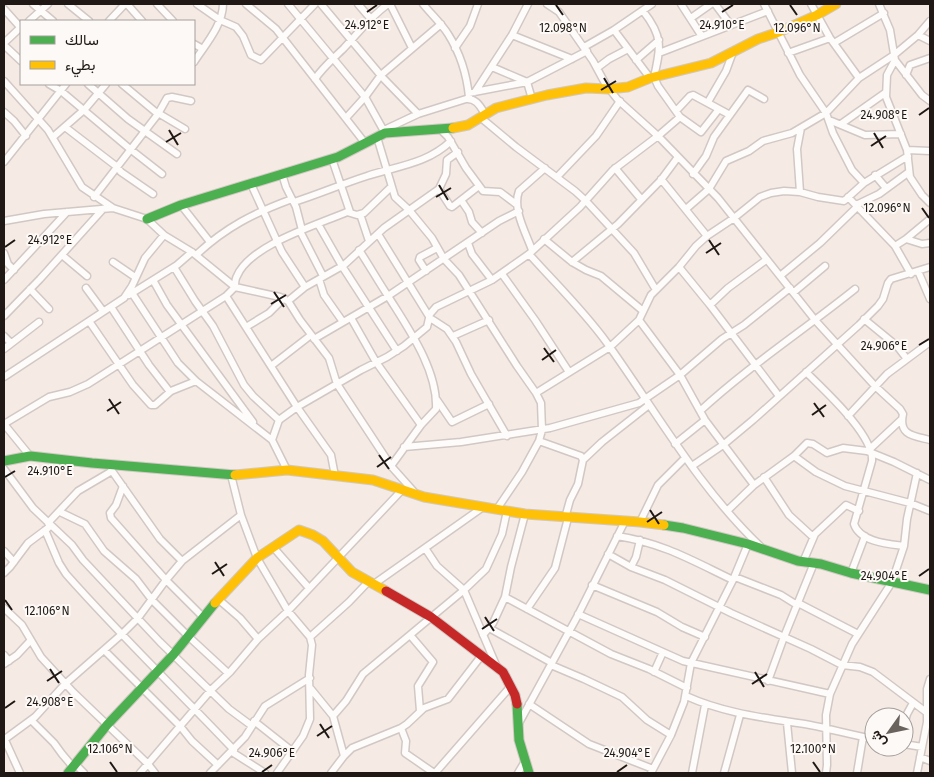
<svg xmlns="http://www.w3.org/2000/svg" width="934" height="777" font-family="'Fira Sans',Vazirmatn,sans-serif">
<rect width="100%" height="100%" fill="#f5eae4"/>
<g fill="none" stroke-linecap="round" stroke-linejoin="round">
<defs>
<path id="street" d="M33,4L53,21
M68,4L89,21
M127,4L142,21
M157,4L173,21
M197,4L220,20L236,27L243,36L251,55L261,60L315,4
M246,4L276,29L365,143
M288,4L365,97L385,133
M321,4L383,78L418,114
M358,4L370,18
M390,4L412,48
M423,4C431,14 441,23 448,34C460,53 467,76 469,97
M547,4L559,12L593,61L606,85L618,100L658,136L718,198L815,320L875,386L900,409L903,414C898,436 915,436 930,440
M681,4L701,35
M715,4L730,24
M764,4L800,75L826,113L833,133L852,170L864,183
M811,4L830,38L859,78
M879,4L890,30L895,60L922,95L930,101
M4,9L21,28
M643,11C663,36 661,47 654,77L658,86L680,117L701,132L719,109
M691,18L711,4
M29,21L48,4
M109,21L125,4
M614,30L650,78
M512,35L572,59
M918,35L930,41
M4,43L21,27
M834,43L884,13
M194,44L203,49
M4,45L21,61
M584,47L614,30L652,4
M455,48L470,26L478,4
M659,53L768,11
M788,53L830,38
M636,60L659,40
M895,60L887,75L886,97L907,150L910,177L922,195L930,203
M194,62C205,45 223,25 223,4
M492,67L527,82L532,99
M597,68L609,59L628,49
M906,75L910,65L930,58
M315,79C323,67 334,58 344,48C360,31 369,18 388,4
M4,81L48,130L82,187L113,208
M49,84L61,91L130,149L162,174
M88,84L128,119L177,154
M122,84L158,114
M475,92L512,35L528,4
M469,93L527,82L587,51
M708,102L726,71L733,52
M676,111L690,96L693,95L730,115
M4,112L14,121L26,136
M158,113L185,129
M480,117L516,147L575,191L586,201L634,253L656,290
M346,118L365,97L381,75L441,24
M829,120L865,135L901,134
M841,124L885,93
M65,127L116,166L121,172L153,194
M440,129L448,137L466,168L483,191L500,192L516,204
M384,130L418,114L466,99C476,98 480,106 485,114
M53,137L85,109L106,84
M377,137L395,197L409,210L432,238L444,259L459,275L517,366L536,393L541,403L542,430L539,441L522,472L497,509
M907,150L930,151
M332,159L350,212
M4,162L66,84
M615,168L641,199
M282,174L286,187L296,207L302,230
M693,174L706,156L714,137L748,90L764,99
M875,175L886,188
M557,177L596,136L620,101
M661,179L707,236
M251,184L282,252L305,287
M439,189L450,206L452,207L479,186
M800,192L797,149L801,128
M94,197L158,114L167,98L172,97L191,101
M848,197L895,246L911,274
M461,200L469,212L472,222L482,233
M294,202C319,194 342,184 367,176C397,166 427,164 451,141
M181,205L210,242
M856,205L879,194L909,172
M686,209L709,189L726,161L749,151L763,141L792,133L826,113L859,78L894,55L918,35L930,21
M360,214L369,241
M4,221L44,214L113,208L147,219L164,235L192,252L235,287L280,297L288,301L300,320L329,358L337,384L391,466L416,494
M318,224L342,266L397,351
M300,231L323,276
M378,234L430,318L447,329L456,342L471,374L507,436
M544,239L572,262L586,270L601,276L643,311
M906,239L922,244L930,243
M468,243L472,254L492,280
M895,246L906,239L930,219
M359,250C369,265 378,281 388,296C408,328 438,370 436,409L421,425L391,466
M532,250C526,233 512,209 519,191L545,168
M4,253L8,264L14,270
M529,254C555,283 584,311 607,343C656,411 698,487 760,546
M62,255L87,276
M196,255C226,227 254,213 292,199
M113,262L135,277
M572,262L618,224L661,180L678,157
M174,267L195,301L213,326L244,385L253,396L279,420
M679,267L710,305L779,396
M426,271L419,260L420,257L437,248
M918,271L930,299
M502,274L535,320L569,372
M780,276L820,243L857,207
M319,279L324,295L343,322
M4,280L67,212
M153,280L167,305L253,422
M86,288L103,311
M30,289L49,309
M794,292L825,266
M132,293L178,363L196,381L272,440
M129,295L177,265L192,252
M226,296L297,407L331,455L335,476
M288,301L305,287L344,265L384,228L439,189L446,174L447,160L458,152
M710,305L728,288L766,260
M111,307L149,365L170,392
M4,316L40,279L103,209
M351,318L376,362L421,425
M864,319L897,346L907,359
M639,320L680,375L705,420L754,485
M89,321L133,385L151,405H155L171,391L196,381
M246,327L269,313L284,298
M4,336L11,343
M453,336L489,320
M314,339L388,296L499,221L519,211
M4,349L39,322
M271,366L311,335
M806,372C824,390 874,435 872,461L854,524C860,542 888,544 904,546
M4,377L124,298L132,286L145,258L164,235
M536,393L610,347L639,320L651,295L679,267L696,246L707,236L734,218L760,197L771,193L784,191L800,192L818,197L844,201L864,183L908,156
M437,400L452,422L489,404
M700,411C749,366 804,330 855,289
M848,416L887,374L930,342
M4,424L49,397L70,392L88,384L226,296L235,287C235,283 235,279 237,276C250,245 317,225 347,212L357,215L364,213L391,187
M4,424L30,456
M539,441L581,456L583,460
M675,444L705,420
M404,447L461,442L550,428L639,403L680,375L722,339L744,325L790,288
M871,448L902,419
M794,456L816,472L845,486L910,503L930,511
M110,464L112,471L160,539L182,561
M692,466L723,445L753,420L859,325L878,306L883,299L888,283L891,279L930,267
M4,469L33,508L72,545L83,560L160,642L229,709L252,726
M287,470L272,440L279,420L297,407L361,370L387,357L404,346L427,327L430,314L436,307L492,280L529,254L580,207L613,170L658,136L680,117
M231,475L241,515L257,558L288,611L310,637L312,645L309,675L310,719L303,736L277,773
M764,477L789,515L813,537
M123,486L116,505L110,513L111,518L166,580L203,617
M727,511L754,485L794,456L807,443L813,444L827,453L843,448L867,451L894,462L930,480
M60,512L85,524L104,551L136,579L152,600L188,636L228,673
M565,518L570,500L578,484L583,460L602,442L649,405
M640,522L658,485L685,458
M48,523L78,491L112,471
M45,530L59,563L66,574C120,635 178,691 234,750
M617,536C663,543 693,561 733,580
M273,547L309,588
M425,548L437,566L464,590L496,665
M4,551L14,562
M608,554L631,567L665,580L731,613L811,649L842,665L860,667L873,672L930,715
M803,562L815,534L846,505L859,511
M631,567L636,557L640,540
M4,573L10,567L28,543L48,528
M851,573L865,536
M735,577L781,595L797,605
M374,584L483,507
M592,585L657,612L682,627L705,637
M505,597L611,654L649,669L687,688
M218,599L240,618L258,639
M798,603L858,634
M4,608L22,625L41,657L73,692L148,764L155,773
M527,609L555,568L568,518
M578,614L683,661L830,694
M489,628L552,663
M410,635L433,662L418,686L420,711
M483,635L493,623L505,597L511,567L525,514
M310,637L349,602L369,581
M104,650L180,726L192,741L218,765
M4,655L9,661
M4,664L17,655L30,641
M551,665L584,679L622,697L647,720L671,735
M654,672L663,652
M768,681L784,637L814,563
M311,689L333,716L344,756
M686,696C726,714 767,718 810,725C831,729 852,735 874,739
M529,704L589,744L653,769
M333,716L346,701L363,674L464,590L486,569L502,534L507,511
M31,720L54,743L62,754L73,767
M254,721L292,751
M519,723L577,617L625,521
M787,723L792,773
M904,725L907,714L913,703
M401,728L406,741L405,753L434,773
M4,738L20,773
M5,739L35,717L65,684L122,634L138,618L166,580L182,561L241,515
M904,744L922,747
M232,752L265,773
M920,757L930,761
M75,764L84,773
M140,773L211,690L230,672L258,639L288,611L401,491
M210,773L245,737L265,706L310,678
M331,773L344,756L352,748L401,728L407,724L424,708L448,699L482,655
M435,773L511,686
M518,773L524,763
M651,773L671,735L684,702L691,663L733,580L748,544
M692,773L705,705
M724,773L740,715
M826,773L827,765L826,715L830,694L852,644L892,582L904,546L907,519L917,473
M857,773L863,737
M917,773L927,722V689L930,679"/>
<path id="fast" d="M147,219L181,205L338,157L385,133L453,128
M4,461L30,456L92,463L235,475
M664,525L683,528L748,544L798,561L821,564L851,573L930,590
M517,704L519,740L529,773
M68,773L107,725L173,655L215,603"/>
<path id="slow" d="M453,128L468,125L496,108L547,95L586,88L609,89L628,87L650,78L711,63L758,39L779,32L817,15L836,4
M235,475L287,470L373,480L424,497L525,514L640,522L664,525
M215,603L257,558L299,530L313,535L323,541L352,572L386,591"/>
<path id="jam" d="M386,591L431,617L503,672L515,695L517,704"/>
</defs>
<use href="#street" stroke="#d1c8c4" stroke-width="9"/>
<use href="#fast" stroke="#d1c8c4" stroke-width="11"/>
<use href="#slow" stroke="#d1c8c4" stroke-width="11"/>
<use href="#jam" stroke="#d1c8c4" stroke-width="11"/>
<use href="#street" stroke="#fefcfb" stroke-width="6"/>
<use href="#fast" stroke="#4caf50" stroke-width="9"/>
<use href="#slow" stroke="#ffc107" stroke-width="9"/>
<use href="#jam" stroke="#c62828" stroke-width="9"/>
</g>
<path fill="none" stroke="#1f1814" stroke-width="2" d="M556,5L563,15M790,5L797,15M367,12L377,5M722,12L733,5M604,78L613,93M601,90L616,81M919,115L929,108M169,130L178,145M874,133L883,148M166,142L181,133M871,146L886,136M439,185L448,200M436,197L451,188M922,208L929,218M709,240L719,255M5,247L15,240M706,253L721,243M274,292L284,307M271,304L286,295M919,345L929,339M544,348L554,362M542,360L556,350M109,399L119,414M814,403L824,417M107,411L121,402M812,415L826,405M379,455L389,469M377,467L391,457M5,477L15,471M650,510L659,524M647,522L662,512M215,562L224,576M212,574L227,564M919,576L929,569M5,600L12,610M485,617L494,631M482,629L497,619M50,669L59,683M755,672L764,687M47,681L62,671M752,684L767,674M5,708L15,701M320,724L329,738M317,736L332,726M110,762L117,772M813,762L820,772M262,772L272,765M617,772L627,765"/>
<g font-size="12" text-anchor="middle" fill="#1f1814" stroke="#fdf9f6" stroke-width="4" stroke-linejoin="round" paint-order="stroke">
<text x="367" y="29">24.912°E</text>
<text x="722" y="29">24.910°E</text>
<text x="797" y="32">12.096°N</text>
<text x="563" y="32">12.098°N</text>
<text x="884" y="119">24.908°E</text>
<text x="887" y="212">12.096°N</text>
<text x="50" y="244">24.912°E</text>
<text x="884" y="350">24.906°E</text>
<text x="50" y="475">24.910°E</text>
<text x="884" y="580">24.904°E</text>
<text x="47" y="615">12.106°N</text>
<text x="50" y="706">24.908°E</text>
<text x="110" y="753">12.106°N</text>
<text x="813" y="753">12.100°N</text>
<text x="272" y="757">24.906°E</text>
<text x="627" y="757">24.904°E</text>
</g>
<rect width="934" height="777" fill="none" stroke="#1f1814" stroke-width="10"/>
<rect x="20" y="20" width="175" height="65" fill="#fdf9f6" stroke="#a49f9c"/>
<rect x="30" y="36" width="25" height="8" fill="#4caf50" stroke="#a49f9c"/>
<text x="65" y="45" font-size="15" fill="#1f1814">سالك</text>
<rect x="30" y="61" width="25" height="8" fill="#ffc107" stroke="#a49f9c"/>
<text x="65" y="70" font-size="15" fill="#1f1814">بطيء</text>
<g transform="translate(889 732) rotate(237)"><circle r="24" fill="#fdf9f6" stroke="#a49f9c"/>
<path d="M0-4L9 19L0 12L-9 19Z" fill="#6a625d"/>
<text y="-8" font-size="14" font-weight="bold" text-anchor="middle" fill="#1f1814">ش</text>
</g>
</svg>
